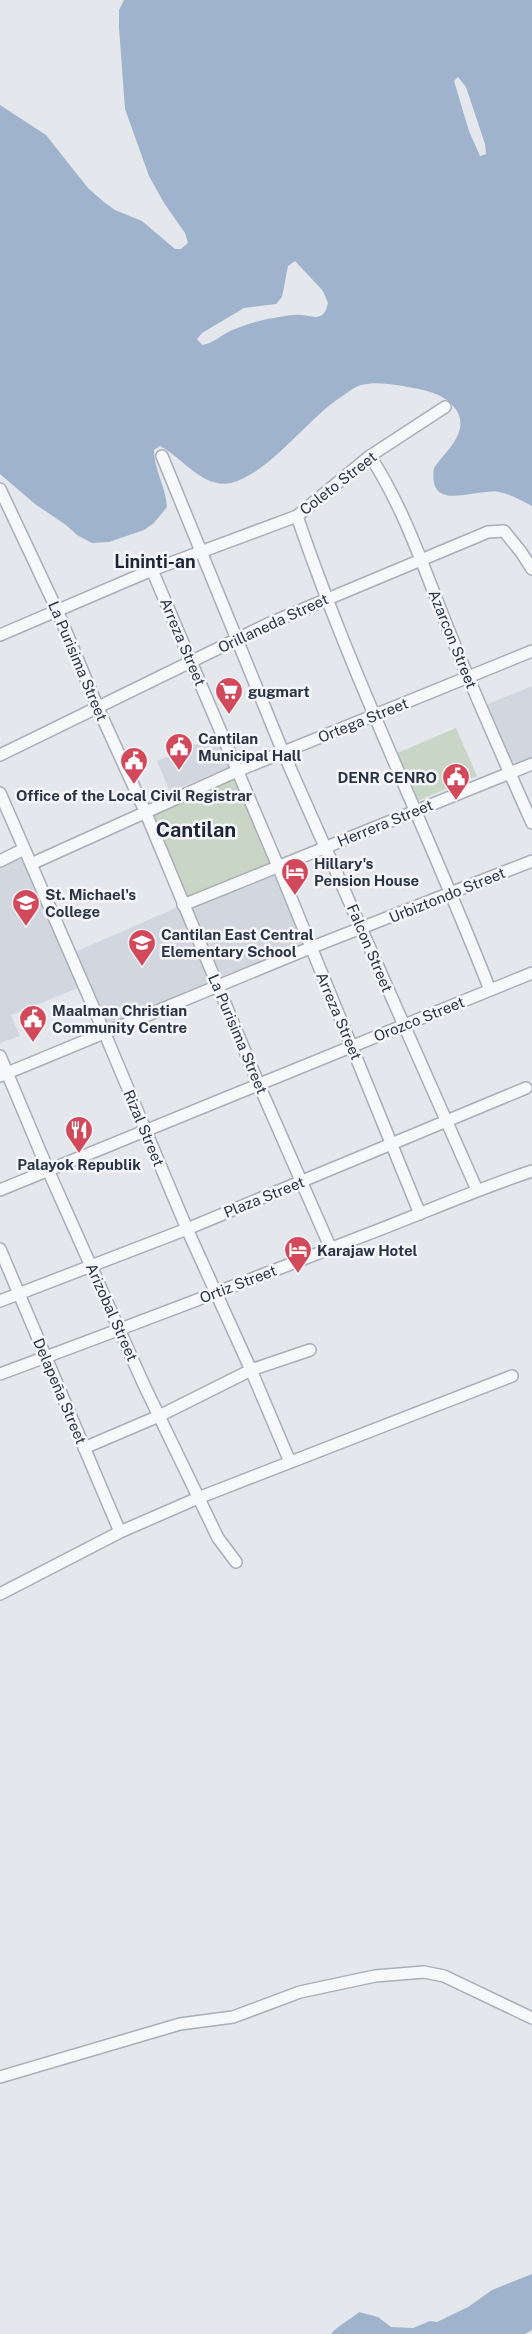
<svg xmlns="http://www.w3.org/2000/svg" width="532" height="2334" font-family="'Public Sans',sans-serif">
<rect width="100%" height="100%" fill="#e4e7ec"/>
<path fill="#d2d6de" d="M532,686V759L512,768L485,705Z
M215,736L229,767L170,792L157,761Z
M18,856L26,864L78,988L11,1015L20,1036L0,1043V865Z
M275,874L303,944L220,978L190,908Z
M178,907L210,983L107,1028L75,952Z"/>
<path fill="#c9d6c5" d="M456,728L477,776L415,802L395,754Z
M234,780L271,863L187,898L152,815Z"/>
<path fill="#9fb4cc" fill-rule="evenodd" d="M124,0H532V506C522,501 510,494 499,492C476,488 427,514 434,468C445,452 468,434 458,413C449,396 431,391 413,388C396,385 378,381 361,385C354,387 347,393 341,397C307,419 270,473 231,483C203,489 183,458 160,446L154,450C154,470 166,487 167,507L154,523L144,530L109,542L92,543L77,535L66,525L35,504L0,474V105L46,135L88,188L105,203L115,210L142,221L175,249H181L188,243L185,233L164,203L149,176L125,109L119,28V10ZM458,77L466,87L485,144L486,154L480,156L469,131L454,81ZM295,261L323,291L328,303C323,326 310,313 294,315C287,315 281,317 274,318C259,320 244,325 230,331C220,336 214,343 202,345L197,339L202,333L244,308L276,304L282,297L288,266Z
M532,2274V2330L525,2334H331C338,2325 350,2320 359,2312L378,2317L391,2327L413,2328L430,2321L437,2322L468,2307L492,2290Z"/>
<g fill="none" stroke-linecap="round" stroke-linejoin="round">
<defs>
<path id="minor" d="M162,456L283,752L477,1190
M370,456C404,508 424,569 447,626C474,693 503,758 532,823
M0,489L57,610L98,708L145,811L259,1085L331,1249
M297,516C352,678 428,831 490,990
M152,570L278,866L420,1214
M0,635L152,570L297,516L370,456L445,407
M0,755L270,623L488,532L504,531L521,552L532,569
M0,793L105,1034L187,1229L251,1370L290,1462
M0,861L24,849
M31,864L237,771L532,651
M183,905L532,764
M0,1056L48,1170L144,1385L218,1538L236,1562
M0,1076L310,948L532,861
M0,1190L532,973
M0,1249L120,1532
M0,1301L187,1229L526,1088
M0,1374C119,1330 237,1285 355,1239C414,1217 472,1191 532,1171
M84,1448L159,1416L251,1370L310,1350
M0,1594L120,1532L198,1498L512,1376
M0,2077L180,2024L233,2017L300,1992L375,1976L424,1972L444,1976L532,2018"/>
</defs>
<use href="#minor" stroke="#a9aeb7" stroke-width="14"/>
<use href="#minor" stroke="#f7f8fa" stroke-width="11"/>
</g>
<defs>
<symbol id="supermarket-pin" viewBox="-11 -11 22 30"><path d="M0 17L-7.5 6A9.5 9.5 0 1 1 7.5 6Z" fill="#d1495b" stroke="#f4f6f9"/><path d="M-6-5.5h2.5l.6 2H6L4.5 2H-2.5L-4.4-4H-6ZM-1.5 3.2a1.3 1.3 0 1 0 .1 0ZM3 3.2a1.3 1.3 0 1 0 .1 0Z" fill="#fff"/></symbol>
<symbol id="civic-pin" viewBox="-11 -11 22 30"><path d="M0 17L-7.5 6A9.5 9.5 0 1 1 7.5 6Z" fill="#d1495b" stroke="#f4f6f9"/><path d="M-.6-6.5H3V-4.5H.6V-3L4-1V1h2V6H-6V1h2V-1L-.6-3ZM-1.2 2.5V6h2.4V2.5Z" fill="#fff"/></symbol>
<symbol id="hotel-pin" viewBox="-11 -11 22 30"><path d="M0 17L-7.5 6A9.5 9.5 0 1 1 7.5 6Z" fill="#d1495b" stroke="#f4f6f9"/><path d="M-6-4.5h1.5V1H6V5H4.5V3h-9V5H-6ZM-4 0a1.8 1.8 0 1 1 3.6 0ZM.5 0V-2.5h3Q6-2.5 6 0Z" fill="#fff"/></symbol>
<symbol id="university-pin" viewBox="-11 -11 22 30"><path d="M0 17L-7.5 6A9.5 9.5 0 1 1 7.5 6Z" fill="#d1495b" stroke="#f4f6f9"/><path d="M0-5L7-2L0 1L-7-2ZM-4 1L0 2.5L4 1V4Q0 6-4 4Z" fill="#fff"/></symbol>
<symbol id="school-pin" viewBox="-11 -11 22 30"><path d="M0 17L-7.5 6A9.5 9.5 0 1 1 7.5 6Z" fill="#d1495b" stroke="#f4f6f9"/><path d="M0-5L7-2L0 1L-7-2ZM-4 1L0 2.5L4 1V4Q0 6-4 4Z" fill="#fff"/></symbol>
<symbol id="restaurant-pin" viewBox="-11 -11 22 30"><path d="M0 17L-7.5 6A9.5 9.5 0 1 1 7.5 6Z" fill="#d1495b" stroke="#f4f6f9"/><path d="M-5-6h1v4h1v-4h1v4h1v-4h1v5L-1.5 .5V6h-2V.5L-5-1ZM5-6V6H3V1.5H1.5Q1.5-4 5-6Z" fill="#fff"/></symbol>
</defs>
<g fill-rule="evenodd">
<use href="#supermarket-pin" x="213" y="675" width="32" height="43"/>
<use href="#civic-pin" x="163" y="731" width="32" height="43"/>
<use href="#civic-pin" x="118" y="745" width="32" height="43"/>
<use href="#civic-pin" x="440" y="761" width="32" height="43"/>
<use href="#hotel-pin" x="279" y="856" width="32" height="43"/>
<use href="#university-pin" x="10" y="887" width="32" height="43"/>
<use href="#school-pin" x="126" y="927" width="32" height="43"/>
<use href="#civic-pin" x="17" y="1003" width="32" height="43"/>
<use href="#restaurant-pin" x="63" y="1114" width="32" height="43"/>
<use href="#hotel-pin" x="282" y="1234" width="32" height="43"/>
</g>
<g text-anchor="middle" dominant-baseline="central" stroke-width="5" stroke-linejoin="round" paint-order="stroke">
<g font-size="15" fill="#2b3445" stroke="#f4f6f9">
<text transform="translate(338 483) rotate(-38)">Coleto Street</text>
<text transform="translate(273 623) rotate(-25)">Orillaneda Street</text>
<text transform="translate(453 639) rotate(68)">Azarcon Street</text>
<text transform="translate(183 642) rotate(67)">Arreza Street</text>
<text transform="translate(78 661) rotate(67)">La Purisima Street</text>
<text transform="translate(363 720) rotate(-22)">Ortega Street</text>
<text transform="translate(385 823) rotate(-22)">Herrera Street</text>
<text transform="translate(447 895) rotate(-22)">Urbiztondo Street</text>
<text transform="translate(370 948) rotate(67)">Falcon Street</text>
<text transform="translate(339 1016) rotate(67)">Arreza Street</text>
<text transform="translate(419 1019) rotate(-22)">Orozco Street</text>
<text transform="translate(238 1034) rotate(67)">La Purisima Street</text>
<text transform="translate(144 1128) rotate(67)">Rizal Street</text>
<text transform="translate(264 1197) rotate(-22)">Plaza Street</text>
<text transform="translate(238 1284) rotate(-21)">Ortiz Street</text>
<text transform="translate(112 1312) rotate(66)">Arizobal Street</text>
<text transform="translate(60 1391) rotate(67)">Delapeña Street</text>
</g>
<g font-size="15" font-weight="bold" fill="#2b3445" stroke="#f4f6f9" text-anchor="start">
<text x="248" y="691">gugmart</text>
<text x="198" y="738">Cantilan<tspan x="198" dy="17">Municipal Hall</tspan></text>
<text x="437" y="777" text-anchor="end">DENR CENRO</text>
<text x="134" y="795" text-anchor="middle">Office of the Local Civil Registrar</text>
<text x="314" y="863">Hillary's<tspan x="314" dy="17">Pension House</tspan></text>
<text x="45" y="894">St. Michael's<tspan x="45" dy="17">College</tspan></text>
<text x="161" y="934">Cantilan East Central<tspan x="161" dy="17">Elementary School</tspan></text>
<text x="52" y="1010">Maalman Christian<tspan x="52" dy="17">Community Centre</tspan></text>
<text x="79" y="1164" text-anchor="middle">Palayok Republik</text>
<text x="317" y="1250">Karajaw Hotel</text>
</g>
<g font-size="18" font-weight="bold" fill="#1d2536" stroke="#f4f6f9">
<text x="155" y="561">Lininti-an</text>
</g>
<g font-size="20" font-weight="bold" fill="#1d2536" stroke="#f4f6f9">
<text x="196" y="830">Cantilan</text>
</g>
</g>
</svg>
